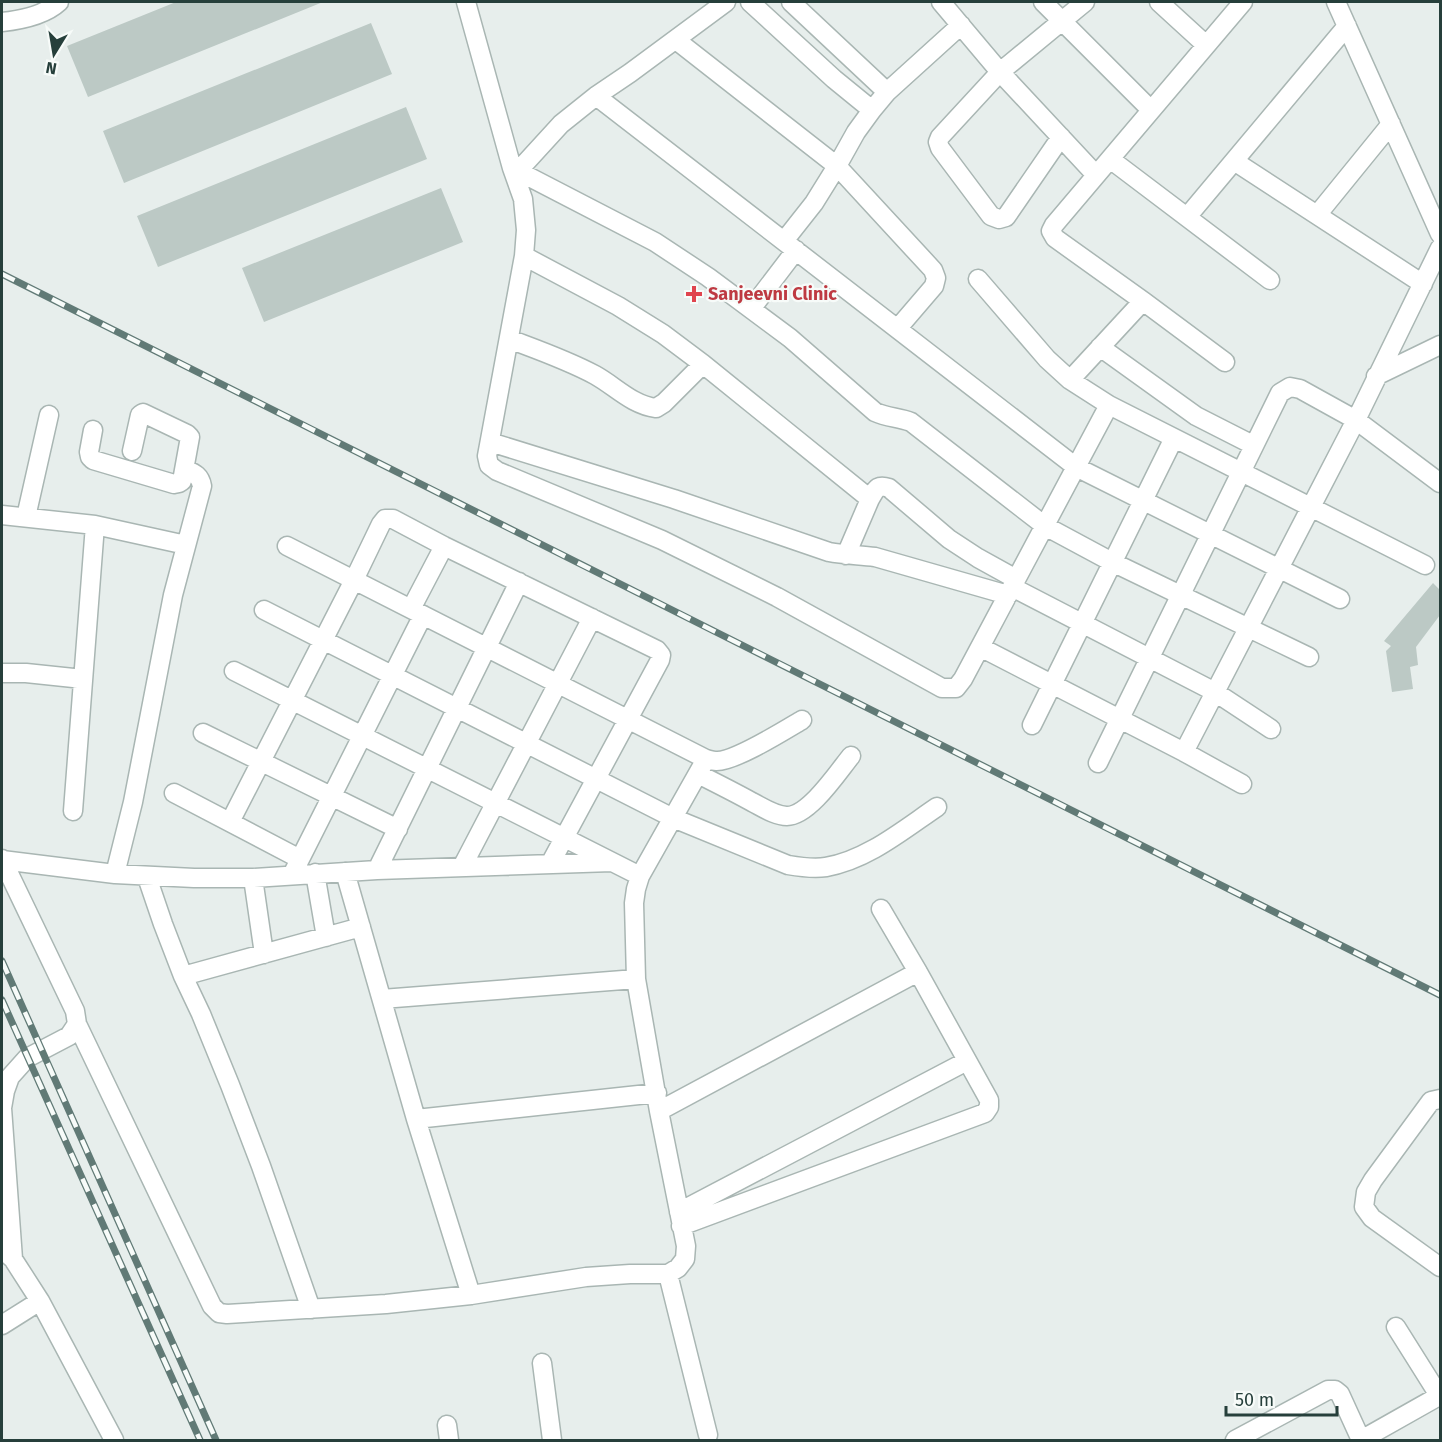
<svg xmlns="http://www.w3.org/2000/svg" width="1442" height="1442" font-family="'Fira Sans',sans-serif">
<rect width="100%" height="100%" fill="#e7eeec"/>
<path fill="#bcc9c5" d="M176,2H323L88,97L67,46Z
M371,23L392,74L124,183L103,131Z
M406,107L427,159L158,267L137,216Z
M441,188L463,242L264,322L242,268Z
M1433,583L1440,590V615L1416,647L1418,665L1410,667L1413,689L1392,692L1386,651L1391,646L1384,641Z"/>
<g fill="none" stroke-linecap="round" stroke-linejoin="round">
<defs>
<path id="minor" d="M466,2L512,168L523,199L526,230L524,256L487,456L489,465L497,471L662,540L777,597L942,688H956L963,679L1109,405
M750,2L834,79L872,110L887,92L961,25
M791,2L887,92
M941,2L1000,72L1096,175
M1043,2L1151,110
M1159,2L1206,45
M1336,2L1440,234
M2,22C21,20 45,15 59,2
M676,40L837,166L933,270L936,278L934,286L898,328
M596,96L1076,467L1340,599
M1061,137L1006,217L999,219L991,216L940,148L938,142L940,137L1000,72L1085,2
M1110,159L1270,280
M1234,161L1423,284
M512,168L655,242L708,277L790,338L875,412C888,418 899,417 911,422L1045,526L1112,562L1309,657
M518,171L561,124L596,96L630,73L726,2
M1317,215L1391,124
M1187,217L1347,26
M784,241L814,203L837,166L856,132L872,110
M524,256L618,306L663,334L703,364L870,499C876,489 877,484 889,488L949,539L978,558L1016,579
M978,279L1047,359L1070,380L1109,405L1425,565
M751,309L796,250
M509,339C538,350 567,360 595,375C615,386 632,405 656,408L664,403L703,364
M1100,347L1196,416L1253,445
M1225,362L1143,301L1055,238L1051,231L1054,225L1243,2
M1376,376L1440,345
M1070,380L1143,301
M93,430L89,452L90,457L93,460L174,484L179,483L182,481L190,437L187,434L143,413L140,415L132,451
M490,442L674,499L829,552C844,555 860,555 875,557L1008,595
M2,515L95,525L186,545
M26,517L49,415
M846,555L870,499
M1012,587L1215,692L1271,729
M411,609L444,546
M264,610L673,818L788,865C800,867 813,869 826,867C867,860 903,830 937,807
M980,647L1184,752L1242,784
M234,671L640,876
M2,673H26L83,679
M1032,725L1174,438
M203,733L398,829
M1184,752L1356,420L1440,248
M706,759C710,760 713,761 716,761C734,762 785,730 802,720
M1098,763L1280,393L1290,387L1300,389L1356,420L1440,483
M698,774C716,783 734,792 752,802C762,807 775,816 787,816C809,816 838,772 851,756
M174,793L300,859
M73,811L95,525
M230,822L354,580L381,524L385,519H393L444,546L657,650L661,655L660,660L550,864
M2,859L75,1011L77,1024L69,1036L27,1058L10,1077L5,1091L2,1108L13,1259
M2,860L115,874L194,878H253L377,870L612,862
M462,867L592,618
M377,870L519,582
M345,872L416,1119L471,1295
M315,873L326,937
M115,874L133,802L173,595L202,486C200,475 194,473 185,469
M292,875L423,615
M147,877L163,924L183,976L201,1014L230,1085L261,1166L311,1309
M253,878L264,954
M183,976L361,927
M382,999L636,979
M77,1024L212,1306L219,1313L227,1314L386,1304L471,1295L586,1277L630,1274H668L678,1268L685,1259L686,1246L659,1111L636,979L634,903L636,889L640,876L706,759L287,546
M1440,1099L1431,1101L1373,1180L1366,1192L1364,1207L1372,1218L1440,1267
M659,1111L918,972
M416,1119L657,1093
M679,1212L967,1061
M681,1226L985,1113L989,1107V1100L918,972L881,909
M5,1252L13,1259L40,1301L114,1440
M668,1274L708,1435
M2,1325L40,1301
M1396,1327L1440,1397
M542,1363L552,1440
M447,1425L449,1440
M1235,1440L1328,1390H1335L1340,1394L1361,1440
M1361,1440L1439,1396"/>
</defs>
<use href="#minor" stroke="#a9b6b3" stroke-width="21"/>
<use href="#minor" stroke="#fff" stroke-width="18"/>
<defs>
<path id="rail" d="M2,274L1440,995
M2,961L216,1440
M2,1000L200,1440"/>
</defs>
<use href="#rail" stroke="#617a76" stroke-width="7"/>
<use href="#rail" stroke="#f7fbf9" stroke-width="4.5" stroke-dasharray="14" stroke-linecap="butt"/>
</g>
<path fill="#e0444e" stroke="#f7fbf9" stroke-width="2" d="M691 285h6v6h6v6h-6v6h-6v-6h-6v-6h6z"/>
<g text-anchor="middle" dominant-baseline="central" stroke-width="4.5" stroke-linejoin="round" paint-order="stroke">
<g font-size="18" font-weight="bold" fill="#be3a42" stroke="#f7fbf9" text-anchor="start">
<text x="708" y="294">Sanjeevni Clinic</text>
</g>
</g>
<rect width="1442" height="1442" fill="none" stroke="#263f3b" stroke-width="6"/>
<g transform="translate(54 54) rotate(191)" stroke="#f7fbf9" stroke-width="4.5" paint-order="stroke">
<path d="M0-4.5L10 22L0 15L-10 22Z" fill="#263f3b"/>
<text y="-9" font-size="16" font-weight="bold" text-anchor="middle" fill="#263f3b">N</text>
</g>
<path d="M1226 1406v9h111v-9" fill="none" stroke="#263f3b" stroke-width="3"/>
<text x="1235" y="1406" font-size="18" fill="#263f3b" stroke="#f7fbf9" stroke-width="4.5" paint-order="stroke">50 m</text>
</svg>
